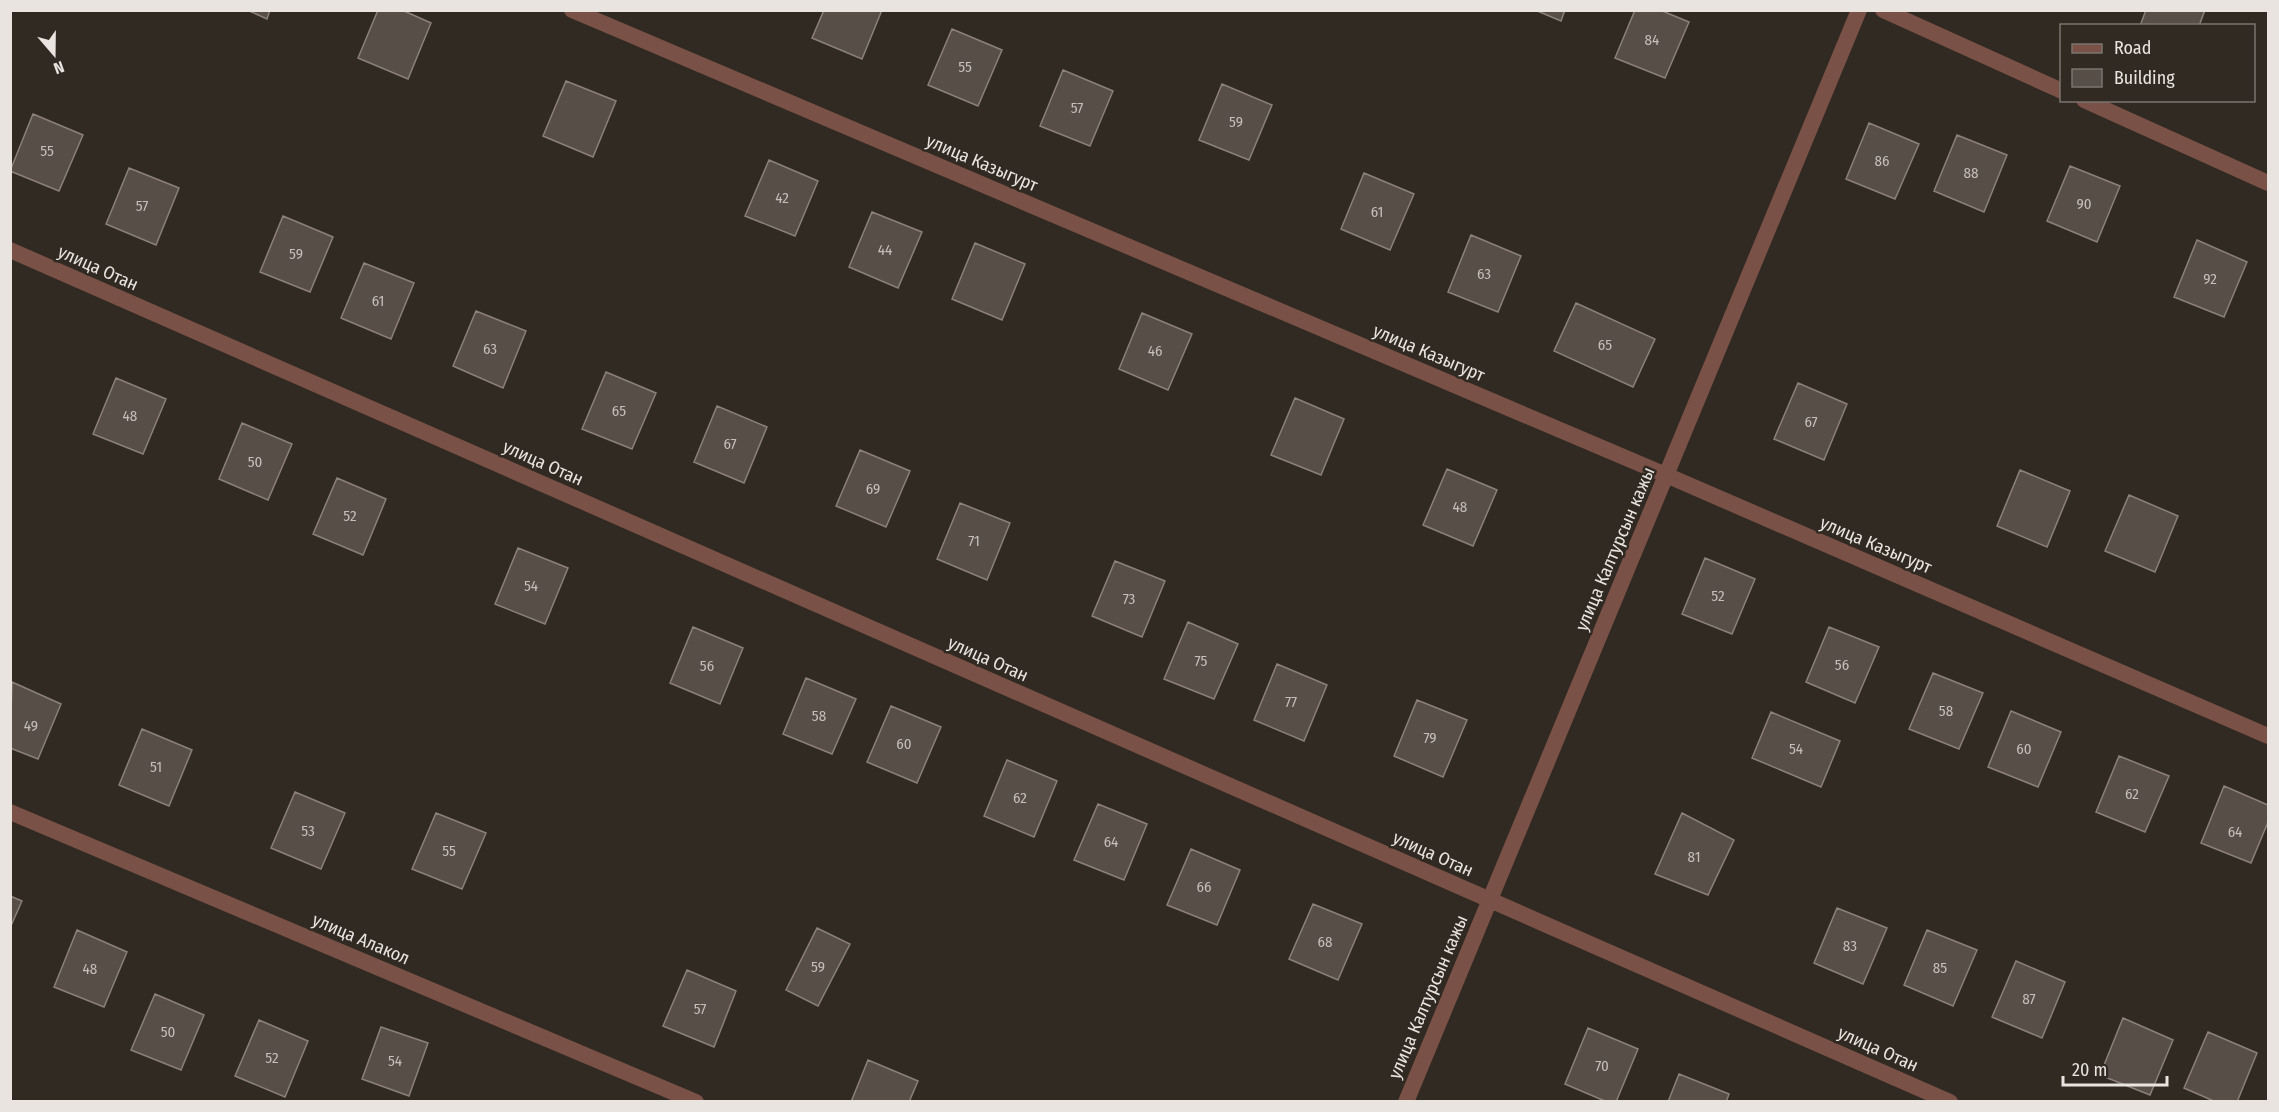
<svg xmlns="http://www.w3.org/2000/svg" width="2279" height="1112" font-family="'Fira Sans Condensed',sans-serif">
<rect width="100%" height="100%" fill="#312a23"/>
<path fill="#584e48" stroke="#8b807a" stroke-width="1.5" d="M247,10H270L267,19Z
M378,10H402L431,23L408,79L358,58Z
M824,10H882L862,59L812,38Z
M1535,10H1565L1561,21Z
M1635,10H1660L1689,22L1665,78L1615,58Z
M2146,10H2205L2199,26H2140Z
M952,29L1002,50L978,106L928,85Z
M1063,70L1113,91L1090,146L1040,126Z
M566,81L616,101L593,157L543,136Z
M1222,84L1272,105L1249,160L1199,140Z
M33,114L83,135L59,191L10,171Z
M1869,123L1919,144L1895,199L1846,179Z
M1957,135L2007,155L1984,212L1934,191Z
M769,160L818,181L795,236L745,216Z
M2070,166L2120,186L2097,242L2047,221Z
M129,168L179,188L156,245L106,224Z
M1364,173L1414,194L1390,250L1341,229Z
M872,212L922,232L898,288L849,267Z
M283,216L333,237L310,292L260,272Z
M1471,235L1521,256L1498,312L1448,292Z
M2197,240L2247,262L2224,317L2174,297Z
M975,243L1025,264L1002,320L952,299Z
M364,263L414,283L391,339L341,318Z
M1576,303L1655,339L1633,387L1554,351Z
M476,311L526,331L503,388L453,366Z
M1142,313L1192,334L1168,390L1119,369Z
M606,372L656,393L632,449L582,429Z
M116,378L166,399L143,454L93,434Z
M1798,383L1847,404L1824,460L1774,439Z
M1295,398L1344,419L1321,475L1271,455Z
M717,406L767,427L744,483L694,462Z
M242,423L292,444L268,500L219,479Z
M860,450L910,471L886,527L836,506Z
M1447,469L1497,490L1473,546L1423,525Z
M2020,470L2070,491L2047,547L1997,526Z
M337,478L386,499L363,555L313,534Z
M2129,495L2178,516L2155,572L2105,551Z
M960,503L1010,523L987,580L937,559Z
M518,548L568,568L545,624L495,604Z
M1705,558L1755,579L1732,634L1682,614Z
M1115,561L1165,581L1142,637L1092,616Z
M1188,622L1238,644L1214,699L1164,679Z
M693,627L743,648L720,704L670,683Z
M1829,627L1879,647L1855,703L1806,682Z
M1277,664L1327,685L1304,741L1254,720Z
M1933,673L1983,693L1959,749L1909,729Z
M806,678L856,699L832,754L783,734Z
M12,682L61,704L38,759L10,748Z
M1417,700L1467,720L1443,777L1394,756Z
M891,706L941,727L917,783L867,762Z
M2011,711L2061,732L2038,787L1988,767Z
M1771,712L1840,741L1821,787L1752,758Z
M142,729L192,750L169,806L119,785Z
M2119,756L2169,776L2145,832L2096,812Z
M1007,760L1057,781L1034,837L984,816Z
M2224,786L2268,805V822L2251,863L2201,843Z
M295,792L345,813L321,869L271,848Z
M1098,804L1147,824L1124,880L1074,860Z
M436,813L486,833L462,889L412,869Z
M1682,813L1734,840L1708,895L1655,874Z
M1191,849L1240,870L1217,925L1167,905Z
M10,896L22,901L10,928Z
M1313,904L1362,924L1338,980L1289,959Z
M1837,908L1887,928L1863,984L1814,963Z
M817,928L850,944L818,1006L786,990Z
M77,930L127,952L104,1007L54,987Z
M1927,930L1977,950L1953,1006L1904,985Z
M2016,961L2065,982L2042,1038L1992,1017Z
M687,970L736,991L714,1047L663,1026Z
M155,994L204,1015L181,1070L131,1050Z
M2123,1018L2173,1040L2150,1095L2100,1075Z
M259,1020L308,1041L285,1097L235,1076Z
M381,1027L428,1043L409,1096L362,1079Z
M1588,1028L1638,1049L1616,1102H1607L1565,1084Z
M2208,1032L2257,1053L2237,1102H2216L2184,1088Z
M868,1060L918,1081L909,1102H851Z
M1679,1074L1729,1094L1726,1102H1668Z"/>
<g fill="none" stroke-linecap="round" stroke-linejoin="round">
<path stroke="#7a5146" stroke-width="16" d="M572,10L1666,475L2268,736
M1883,10L2062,91
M2084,100L2268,183
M10,250L1950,1102
M10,812L696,1102
M1406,1102L1859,10"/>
</g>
<g text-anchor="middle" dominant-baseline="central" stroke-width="5" stroke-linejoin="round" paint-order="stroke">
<g font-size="15" fill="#c5beba">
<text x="1652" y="40">84</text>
<text x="965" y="67">55</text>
<text x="1077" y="108">57</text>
<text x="1236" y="122">59</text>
<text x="47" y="151">55</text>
<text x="1882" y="161">86</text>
<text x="1971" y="173">88</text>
<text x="782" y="198">42</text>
<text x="2084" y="204">90</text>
<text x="142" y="206">57</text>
<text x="1377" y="212">61</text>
<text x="885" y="250">44</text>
<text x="296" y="254">59</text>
<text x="1484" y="274">63</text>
<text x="2210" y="279">92</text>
<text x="378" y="301">61</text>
<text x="1605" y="345">65</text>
<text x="490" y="349">63</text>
<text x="1155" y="351">46</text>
<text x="619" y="411">65</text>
<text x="130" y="416">48</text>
<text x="1811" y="422">67</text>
<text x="730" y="444">67</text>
<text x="255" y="462">50</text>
<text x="873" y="489">69</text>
<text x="1460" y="507">48</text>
<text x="350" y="516">52</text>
<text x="974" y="541">71</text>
<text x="531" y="586">54</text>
<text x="1718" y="596">52</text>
<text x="1129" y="599">73</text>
<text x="1201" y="661">75</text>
<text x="1842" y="665">56</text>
<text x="707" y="666">56</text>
<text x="1291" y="702">77</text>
<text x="1946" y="711">58</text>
<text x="819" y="716">58</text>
<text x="31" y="726">49</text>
<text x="1430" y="738">79</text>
<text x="904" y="744">60</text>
<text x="1796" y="749">54</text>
<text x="2024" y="749">60</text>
<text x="156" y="767">51</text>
<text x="2132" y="794">62</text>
<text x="1020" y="798">62</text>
<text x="308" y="831">53</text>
<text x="2235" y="832">64</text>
<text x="1111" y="842">64</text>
<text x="449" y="851">55</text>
<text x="1694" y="857">81</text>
<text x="1204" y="887">66</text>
<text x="1325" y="942">68</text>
<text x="1850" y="946">83</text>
<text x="818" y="967">59</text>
<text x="1940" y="968">85</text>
<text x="90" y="969">48</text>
<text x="2029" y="999">87</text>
<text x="700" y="1009">57</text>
<text x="168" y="1032">50</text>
<text x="272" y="1058">52</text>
<text x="395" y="1061">54</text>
<text x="1602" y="1066">70</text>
</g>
<g font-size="18" fill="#e9e4e0" stroke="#312a23">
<text transform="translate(982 163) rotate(23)">улица Казыгурт</text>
<text transform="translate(98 268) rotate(24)">улица Отан</text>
<text transform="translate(1429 353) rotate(23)">улица Казыгурт</text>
<text transform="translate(543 463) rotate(24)">улица Отан</text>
<text transform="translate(1876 545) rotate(23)">улица Казыгурт</text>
<text transform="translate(1615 549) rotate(-67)">улица Калтурсын кажы</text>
<text transform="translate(988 659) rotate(24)">улица Отан</text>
<text transform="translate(1433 854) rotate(24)">улица Отан</text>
<text transform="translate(361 939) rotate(23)">улица Алакол</text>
<text transform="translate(1428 997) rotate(-67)">улица Калтурсын кажы</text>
<text transform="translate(1878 1049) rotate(24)">улица Отан</text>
</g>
</g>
<rect width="2279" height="1112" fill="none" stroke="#e9e4e0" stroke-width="24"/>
<rect x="2060" y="24" width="195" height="78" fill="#312a23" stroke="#7b746f" stroke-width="1.5"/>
<rect x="2072" y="44" width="30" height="9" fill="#7a5146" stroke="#7b746f" stroke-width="1.5"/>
<text x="2114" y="54" font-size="18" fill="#e9e4e0">Road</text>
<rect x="2072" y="69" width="30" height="18" fill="#584e48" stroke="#7b746f" stroke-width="1.5"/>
<text x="2114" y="84" font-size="18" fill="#e9e4e0">Building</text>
<g transform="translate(54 54) rotate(160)" stroke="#312a23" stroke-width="4.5" paint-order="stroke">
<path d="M0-4.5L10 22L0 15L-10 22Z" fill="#e9e4e0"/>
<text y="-9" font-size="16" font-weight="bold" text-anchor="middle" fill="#e9e4e0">N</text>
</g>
<path d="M2063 1076v9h104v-9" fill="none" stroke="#e9e4e0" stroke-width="3"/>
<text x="2072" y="1076" font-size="18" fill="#e9e4e0" stroke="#312a23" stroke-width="4.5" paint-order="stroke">20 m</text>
</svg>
